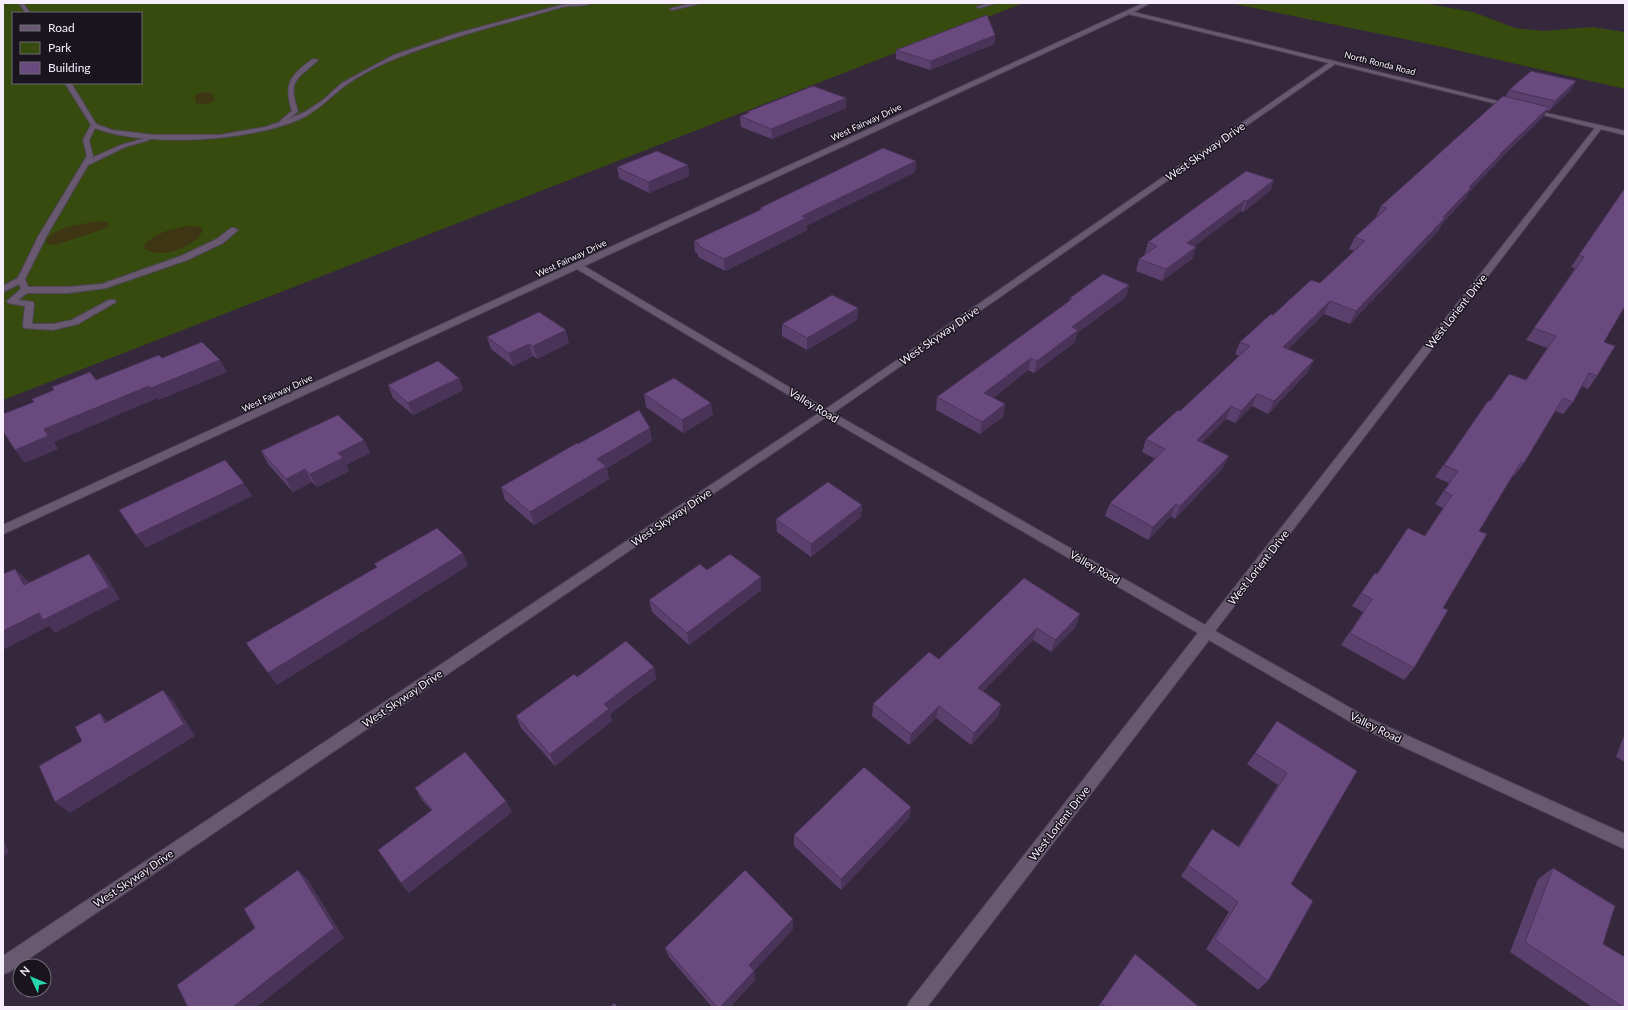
<svg xmlns="http://www.w3.org/2000/svg" width="1628" height="1010" font-family="Lato,sans-serif">
<rect width="100%" height="100%" fill="#35283d"/>
<path fill="#374b0e" fill-rule="evenodd" d="M3,3H1024L3,400ZM13,13H141V83H13Z
M1238,3H1423L1473,12L1515,28L1544,31L1592,27L1625,32V89L1443,47L1235,4Z"/>
<path fill="#3e3515" d="M205,92L211,93L215,100L207,104L196,103L195,95Z
M101,221L108,222L109,226L101,230L55,245L48,244L46,241C54,225 86,224 101,221Z
M188,226L201,227L203,230C196,247 160,260 145,249L144,245C155,233 173,228 188,226Z"/>
<g fill="none" stroke-linecap="round" stroke-linejoin="round">
<defs>
<path id="service" d="M19,3H23L30,13H26Z
M569,3H591C585,7 575,5 568,6C554,8 540,14 527,17C503,24 478,30 454,38C417,50 378,62 346,85C331,96 318,111 300,119C251,141 145,148 95,128L89,140L93,156L92,158L121,145L146,138L149,140L125,147L88,165L46,237L25,279L28,287H68L102,284L181,256L217,239L231,228H234L238,230L223,243L187,260L106,288L68,293H27L18,300L33,302L34,304L32,324H53L72,320L109,300H115L116,302L78,324L53,330L24,328L23,326L25,306L8,303L7,301L21,289L19,284L3,292V286L18,278L38,237L87,156L83,140L91,125L65,83H71L96,124L112,130L154,135H220L265,127L280,122L281,120L292,111C283,84 291,74 313,59L318,60C297,80 287,79 298,111L289,119L305,112L323,100L342,83L394,55L455,34Z
M693,3H702L672,10L670,9Z
M988,3H996L979,8L977,7Z"/>
<path id="minor" d="M1144,3H1150L1133,12L1513,105L1510,107L1335,64L833,413L1205,625L1595,128L1528,111V109L1625,131V135L1601,129L1215,631L1368,718L1625,834V849L1358,726L1209,640L927,1007H907L910,1001L1198,633L826,417L9,972L3,974V956L819,413L577,269L3,534V525ZM1129,14L1329,63L826,409L584,266Z"/>
</defs>
<use href="#service" stroke="#504558" stroke-width="2"/>
<use href="#minor" stroke="#504558" stroke-width="2"/>
<use href="#service" fill="#685971" fill-rule="evenodd"/>
<use href="#minor" fill="#685971" fill-rule="evenodd"/>
</g>
<path fill="#5b3f6d" d="M995,35L994,44L930,70L896,59V50Z
M1576,81L1570,91L1549,111H1547L1543,117L1498,161L1495,165L1469,192L1465,199L1442,224L1439,230L1350,324L1324,314L1288,349L1308,372L1268,414L1252,406L1235,423L1226,419L1202,442L1223,468L1175,519L1171,516L1148,540L1105,516L1110,503L1155,459L1142,452L1146,439L1180,411L1239,356L1235,354L1240,342L1273,315L1320,283L1354,251L1349,249L1355,237L1376,217L1381,206L1506,96L1509,90Z
M846,98V108L772,139L741,127L740,116L747,114V112Z
M916,161L915,172L806,226L807,230L725,271L698,257V254L695,252L694,241L760,210V208Z
M688,165L689,176L649,193L619,178L617,167Z
M1274,180L1270,191L1243,212L1241,211L1194,246L1196,247L1192,259L1162,281L1136,271L1139,259L1146,254H1145L1148,242Z
M1625,188L1604,342L1597,376L1588,389L1582,386L1573,402L1563,414L1555,411L1524,463L1514,476L1513,475L1479,531L1443,608L1414,668L1404,680L1341,645L1363,612L1352,606L1375,573L1377,574L1424,536L1443,508L1435,504L1449,483L1435,477L1488,401H1490L1526,380L1547,348L1526,340L1575,268L1571,267Z
M1129,285L1126,297L1077,333L1075,342L1034,373L1028,370L993,398L1005,404L1003,417L980,434L936,410L937,397L1069,302L1070,298Z
M858,308L857,320L807,350L782,336V324Z
M487,337L569,343L537,359L533,356L513,366L491,349Z
M459,378L463,390L413,415L393,398L388,385Z
M644,394L713,415L683,433L646,407Z
M364,440L370,453L346,465L349,471L317,487L312,482L293,492L268,464L261,451Z
M652,441L607,468L609,479L534,525L505,500L501,487L578,444Z
M862,505L861,517L811,557L777,532L776,519Z
M707,570L761,590L689,645L652,612L649,600Z
M1024,578L1076,627L1051,652L1033,640L983,691L1001,704L998,716L971,745L936,718L909,745L872,716L873,704L939,659Z
M654,667L656,679L610,714L612,721L555,766L521,728L516,716L577,677Z
M1277,721L1357,771L1291,884L1268,981L1258,990L1206,949L1229,912L1181,876L1212,829L1238,847L1278,785L1247,764Z
M1625,733V762L1616,757Z
M415,788L512,812L409,893L401,883L431,810L422,800Z
M911,807L909,818L841,890L794,846V835Z
M1553,868L1603,944L1625,1007H1592L1510,952L1538,879Z
M793,929L754,971L755,980L730,1007H712L669,957L665,948Z
M1135,954L1199,1007H1098Z"/>
<path fill="#4a3359" d="M995,35L994,44L930,70L931,61Z
M1576,81L1570,91L1549,111L1555,101Z
M846,98V108L772,139L771,129Z
M1549,107L1543,117L1498,161L1495,165L1469,192L1465,199L1442,224L1439,230L1350,324L1356,311L1443,217L1469,187L1500,154Z
M916,161L915,172L806,226L807,230L725,271L724,259L802,216Z
M688,165L689,176L649,193L648,182Z
M1274,180L1270,191L1243,212L1247,201Z
M1245,200L1241,211L1183,255L1187,243Z
M1196,247L1192,259L1162,281L1166,269Z
M1129,285L1126,297L1077,333L1075,342L1034,373L1037,361L1072,327Z
M1330,301L1324,314L1277,359L1283,347Z
M858,308L857,320L807,350V338Z
M566,330L569,343L537,359L533,346Z
M529,344L533,356L513,366L509,353Z
M1031,358L1028,370L982,406L984,393Z
M220,360L227,372L159,400L151,388Z
M1314,360L1308,372L1268,414L1274,401Z
M459,378L463,390L413,415L408,403Z
M149,386L158,398L54,442L58,449L25,463L15,450L44,429Z
M1257,394L1252,406L1235,423L1241,411Z
M711,403L713,415L683,433L682,420Z
M1005,404L1003,417L980,434L982,422Z
M1231,406L1226,419L1192,453L1197,440Z
M650,428L652,441L607,468L609,479L534,525L530,512L597,459Z
M364,440L370,453L346,465L349,471L317,487L310,474L338,453Z
M1229,456L1223,468L1175,519L1180,506Z
M305,469L312,482L293,492L286,479Z
M244,483L252,496L146,548L136,535Z
M1176,504L1171,516L1148,540L1153,527Z
M862,505L861,517L811,557V544Z
M463,553L468,566L277,685L268,673Z
M89,554L100,566L120,599L55,633L49,626L3,650V631Z
M15,569L28,581L37,598L24,585Z
M761,577V590L689,645L687,633Z
M1080,614L1076,627L1051,652L1055,640Z
M1037,628L1033,640L975,700L978,688Z
M654,667L656,679L610,714L612,721L555,766L550,754L604,704Z
M163,690L174,702L195,736L70,813L55,802Z
M1001,704L998,716L971,745L974,733Z
M939,706L936,718L909,745L911,734Z
M100,713L112,725L105,723Z
M506,801L512,812L409,893L401,883Z
M911,807L909,818L841,890V879Z
M3,838L9,853L3,856Z
M298,870L308,880L344,938L257,1007H233Z
M793,919V929L750,975L749,965Z
M754,971L755,980L730,1007H720Z"/>
<path fill="#6a497f" stroke="#4a3359" d="M987,15L995,35L931,61L896,50Z
M1531,71L1576,81L1555,101L1509,90Z
M813,86L846,98L771,129L740,116L749,113L747,112Z
M1503,96L1549,107L1500,154H1501L1469,187L1471,188L1443,217L1445,218L1356,311L1330,301L1283,347L1314,360L1274,401L1257,394L1241,411L1231,406L1197,440L1229,456L1180,506L1176,504L1153,527L1110,503L1165,449L1146,439L1178,410L1180,411L1250,346L1240,342L1271,314L1273,315L1311,280L1320,283L1365,241L1355,237L1387,208L1381,206Z
M883,148L916,161L802,216L806,218L724,259L697,245L699,244L694,241L762,209L760,208Z
M657,151L688,165L648,182L617,167Z
M1246,171L1274,180L1247,201L1245,200L1187,243L1196,247L1166,269L1139,259L1157,246L1148,242Z
M1625,188V306L1604,342L1615,346L1597,376L1589,373L1573,402L1563,398L1524,463L1521,462L1479,531L1487,534L1443,608L1448,610L1414,668L1350,633L1372,599L1361,593L1375,573L1377,574L1408,528L1425,536L1452,495L1444,491L1458,471L1444,465L1488,401H1490L1509,374L1526,380L1556,336L1534,328L1584,257L1579,255Z
M1103,274L1129,285L1072,327L1078,330L1037,361L1031,358L984,393L1005,404L982,422L937,397L1072,299L1070,298Z
M832,295L858,308L807,338L782,324Z
M539,312L566,330L533,346L529,344L509,353L487,337Z
M202,342L220,360L151,388L149,386L44,429L48,436L15,450L3,431V414L34,402L32,399L54,390L52,387L90,372L96,380L159,355L162,358Z
M438,361L459,378L408,403L388,385Z
M674,378L711,403L682,420L644,394Z
M639,410L650,428L597,459L606,466L530,512L501,487L577,443L578,444Z
M338,415L364,440L338,453L343,458L310,474L305,469L286,479L261,451Z
M225,460L244,483L136,535L119,510Z
M828,482L862,505L811,544L776,519Z
M437,528L463,553L268,673L246,643L377,567L374,564Z
M89,554L109,587L43,620L39,613L3,631V574L15,569L24,585Z
M730,554L761,577L687,633L649,600L700,564L707,570Z
M1024,578L1080,614L1055,640L1037,628L978,688L1001,704L974,733L939,706L911,734L873,704L929,652L939,659Z
M626,641L654,667L604,704L609,709L550,754L516,716L574,674L577,677Z
M163,690L184,724L55,802L39,766L82,741L75,727L100,713L105,723Z
M1277,721L1357,771L1291,884L1313,901L1268,981L1215,939L1238,902L1188,865L1212,829L1239,847L1287,773L1255,753Z
M465,752L506,801L401,883L378,850L432,810L415,788Z
M864,767L911,807L841,879L794,835Z
M1553,868L1615,906L1603,944L1625,957V1007H1623L1525,942Z
M298,870L334,928L233,1007H188L177,985L255,928L244,909Z
M745,870L793,919L749,965L754,971L720,1007H717L665,948Z
M1135,954L1199,1007H1106L1101,1003Z
M614,1003L618,1007H610Z"/>
<g text-anchor="middle" dominant-baseline="central" stroke-width="3" stroke-linejoin="round" paint-order="stroke">
<g font-size="9" fill="#f6eefc" stroke="#19141d">
<text transform="translate(1380 63) rotate(14)">North Ronda Road</text>
<text transform="translate(866 122) rotate(-25)">West Fairway Drive</text>
<text transform="translate(571 258) rotate(-25)">West Fairway Drive</text>
<text transform="translate(277 393) rotate(-25)">West Fairway Drive</text>
</g>
<g font-size="11" fill="#f6eefc" stroke="#19141d">
<text transform="translate(1205 151) rotate(-35)">West Skyway Drive</text>
<text transform="translate(1456 311) rotate(-52)">West Lorient Drive</text>
<text transform="translate(939 335) rotate(-35)">West Skyway Drive</text>
<text transform="translate(814 405) rotate(31)">Valley Road</text>
<text transform="translate(671 517) rotate(-34)">West Skyway Drive</text>
<text transform="translate(1095 567) rotate(30)">Valley Road</text>
<text transform="translate(1258 567) rotate(-52)">West Lorient Drive</text>
<text transform="translate(402 698) rotate(-34)">West Skyway Drive</text>
<text transform="translate(1376 727) rotate(26)">Valley Road</text>
<text transform="translate(1059 823) rotate(-52)">West Lorient Drive</text>
<text transform="translate(133 878) rotate(-34)">West Skyway Drive</text>
</g>
</g>
<rect width="1628" height="1010" fill="none" stroke="#f6eefc" stroke-width="8"/>
<rect x="12" y="12" width="130" height="72" fill="#19141d" stroke="#716b76"/>
<rect x="20" y="25" width="20" height="6" fill="#685971" stroke="#716b76"/>
<text x="48" y="32" font-size="12" fill="#f6eefc">Road</text>
<rect x="20" y="42" width="20" height="12" fill="#374b0e" stroke="#716b76"/>
<text x="48" y="52" font-size="12" fill="#f6eefc">Park</text>
<rect x="20" y="62" width="20" height="12" fill="#6a497f" stroke="#716b76"/>
<text x="48" y="72" font-size="12" fill="#f6eefc">Building</text>
<g transform="translate(32 978) rotate(314)"><circle r="19" fill="#19141d" stroke="#716b76"/>
<path d="M0-3L7 15L0 10L-7 15Z" fill="#28d5ad"/>
<text y="-6" font-size="11" font-weight="bold" text-anchor="middle" fill="#f6eefc">N</text>
</g>
</svg>
